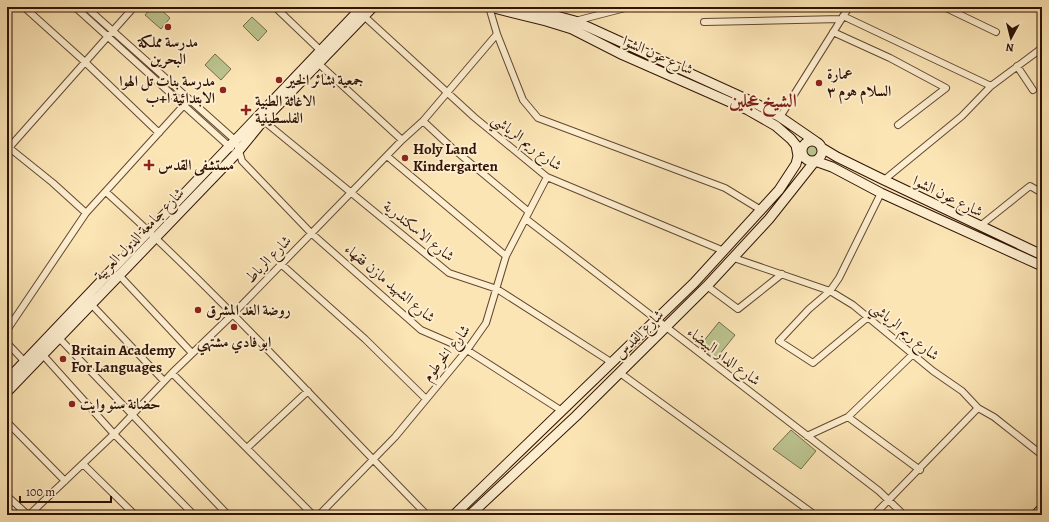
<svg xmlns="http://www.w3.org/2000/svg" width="1049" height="522" font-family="Alegreya,Amiri,serif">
<rect width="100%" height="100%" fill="#fce5b5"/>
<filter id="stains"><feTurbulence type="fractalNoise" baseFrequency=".005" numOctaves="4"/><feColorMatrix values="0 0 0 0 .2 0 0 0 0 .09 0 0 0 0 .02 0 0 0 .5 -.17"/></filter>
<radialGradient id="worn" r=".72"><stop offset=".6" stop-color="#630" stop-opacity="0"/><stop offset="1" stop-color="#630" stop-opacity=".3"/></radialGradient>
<path fill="#bcc590" stroke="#766c4a" d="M152,7H158L170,18L161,29L145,15Z
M252,17L267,31L258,41L243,26Z
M215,54L231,69L221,80L205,65Z
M806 151a6 6 0 1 1 12 0a6 6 0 1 1-12 0Z
M719,322L735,335L715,360L699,347Z
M791,430L816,451L801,469L773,449Z"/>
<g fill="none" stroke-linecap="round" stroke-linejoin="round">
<defs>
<path id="minor" d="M24,7L85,62L159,133
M75,7L231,148
M86,7L236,141L242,161L311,233L421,330L467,350L562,411
M275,7L321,51
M944,7L996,32
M843,16L991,86
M365,17L474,117L547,177L724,251
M575,21L629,7
M704,22L841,19
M833,32L890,58L946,88L898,125
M497,34L523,100L538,118L725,188L761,210
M319,64L402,140
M1017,66L1033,90
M780,117L849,7
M423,121L451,147L529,212
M265,122L449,273L497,289L611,362
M7,146L53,183L86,213
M7,150L134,7
M387,156L506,256
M884,180L962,116L991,86L1042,48
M106,192C219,294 321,407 427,515
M526,219L879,491L904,515
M980,226L1030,186L1042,193
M734,258L830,291L853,305L933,371L962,391L978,408L994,417L1042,455
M281,264L365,339L426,399
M119,275L192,353
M707,286L738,309L782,274
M91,304L164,381
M867,318L813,363L779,341L809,309L830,291L839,278L881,193
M7,330L86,213L184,105
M59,338L228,515
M7,343L27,364
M43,355L114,434L194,515
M172,373L313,515
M620,373L815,515
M848,417L920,470
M7,422L65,481
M807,436L848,417L912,355
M247,448L308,391
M83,464L135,515
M7,496L28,515
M29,515L114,434L172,373L233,314L402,140L423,121L497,34L489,7
M319,515L395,437L467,350L486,323L506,256L547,177
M874,515L978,408"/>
<path id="secondary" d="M490,7L546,21L572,29L623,55L748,110L776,126L791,139L799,149
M523,7L575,21L755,103L780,117L815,141
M802 151a10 10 0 1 1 20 0a10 10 0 1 1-20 0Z
M822,148L837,157L884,180L1042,255
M7,380L362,7
M7,392L236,154L263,121L373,7
M454,515L694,283L779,190L796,164L798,156L796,145
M470,515L576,416L707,286L769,219L815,161L832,167L881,193L1042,266"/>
<path id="primary" d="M1036,515L1042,509"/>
</defs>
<use href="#minor" stroke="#634831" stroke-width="8"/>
<use href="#secondary" stroke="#301305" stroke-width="11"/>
<use href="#primary" stroke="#301305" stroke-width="12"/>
<use href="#minor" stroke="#fdeecf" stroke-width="6"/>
<use href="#secondary" stroke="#fdeecf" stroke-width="9"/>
<use href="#primary" stroke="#eec27a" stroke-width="10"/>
</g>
<g fill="#8f2418" stroke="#fdeecf" stroke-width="1.5">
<circle cx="168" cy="27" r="4"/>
<circle cx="279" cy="80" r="4"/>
<circle cx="819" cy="83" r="4"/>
<circle cx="223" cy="90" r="4"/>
<path d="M244 104h4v4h4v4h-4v4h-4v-4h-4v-4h4z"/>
<circle cx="405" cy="158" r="4"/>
<path d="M147 159h4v4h4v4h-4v4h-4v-4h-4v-4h4z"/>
<circle cx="198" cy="310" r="4"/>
<circle cx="234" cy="327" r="4"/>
<circle cx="63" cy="359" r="4"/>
<circle cx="72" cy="404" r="4"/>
</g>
<g text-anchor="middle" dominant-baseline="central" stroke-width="4" stroke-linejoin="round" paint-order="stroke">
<g font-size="15" font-weight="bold" fill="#301305" stroke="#fdeecf" text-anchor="start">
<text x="168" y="42" text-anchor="middle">مدرسة مملكة<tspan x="168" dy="17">البحرين</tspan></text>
<text x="827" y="74">عمارة<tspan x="827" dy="17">السلام هوم ٣</tspan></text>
<text x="287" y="80">جمعية بشائر الخير</text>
<text x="215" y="81" text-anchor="end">مدرسة بنات تل الهوا<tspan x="215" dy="17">الابتدائية ا+ب</tspan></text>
<text x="255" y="101">الاغاثة الطبية<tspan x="255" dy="17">الفلسطينية</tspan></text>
<text x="413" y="149">Holy Land<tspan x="413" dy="17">Kindergarten</tspan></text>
<text x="158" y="165">مستشفى القدس</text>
<text x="206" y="310">روضة الغد المشرق</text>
<text x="234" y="342" text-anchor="middle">ابو فادي مشتهي</text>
<text x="71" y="350">Britain Academy<tspan x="71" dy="17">For Languages</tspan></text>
<text x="80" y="404">حضانة سنو وايت</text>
</g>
<g font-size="15" fill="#301305" stroke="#fdeecf">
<text transform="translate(658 55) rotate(24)">شارع عون الشوا</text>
<text transform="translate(527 142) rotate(37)">شارع ريم الرياشي</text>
<text transform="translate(948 196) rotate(26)">شارع عون الشوا</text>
<text transform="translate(419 231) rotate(39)">شارع الاسكندرية</text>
<text transform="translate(139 234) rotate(-46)">شارع جامعة الدول العربية</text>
<text transform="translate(268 259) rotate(-46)">شارع الرباط</text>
<text transform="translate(390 283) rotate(40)">شارع الشهيد مازن فقهاء</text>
<text transform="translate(905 331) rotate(39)">شارع ريم الرياشي</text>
<text transform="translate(639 334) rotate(-45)">شارع القدس</text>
<text transform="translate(446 353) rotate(-52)">شارع الخرطوم</text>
<text transform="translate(724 356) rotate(37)">شارع الدار البيضاء</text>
</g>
<g font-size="19" font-weight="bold" fill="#7a1f14" stroke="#fdeecf">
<text x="763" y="101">الشيخ عجلين</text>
</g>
</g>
<rect width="1049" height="522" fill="none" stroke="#fce5b5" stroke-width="24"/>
<rect x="8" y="8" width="1033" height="506" fill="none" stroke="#301305" stroke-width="2"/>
<rect x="12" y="12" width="1025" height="498" fill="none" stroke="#301305"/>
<g transform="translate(1011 38) rotate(187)" stroke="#fdeecf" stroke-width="3" paint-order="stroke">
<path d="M0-3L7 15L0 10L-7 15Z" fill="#301305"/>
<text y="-6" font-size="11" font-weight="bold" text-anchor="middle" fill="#301305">N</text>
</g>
<path d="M20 496v6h91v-6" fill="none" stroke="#301305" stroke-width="2"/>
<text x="26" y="496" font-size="12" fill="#301305" stroke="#fdeecf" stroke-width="3" paint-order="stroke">100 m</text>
<rect width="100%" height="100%" filter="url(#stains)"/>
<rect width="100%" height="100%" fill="url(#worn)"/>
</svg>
